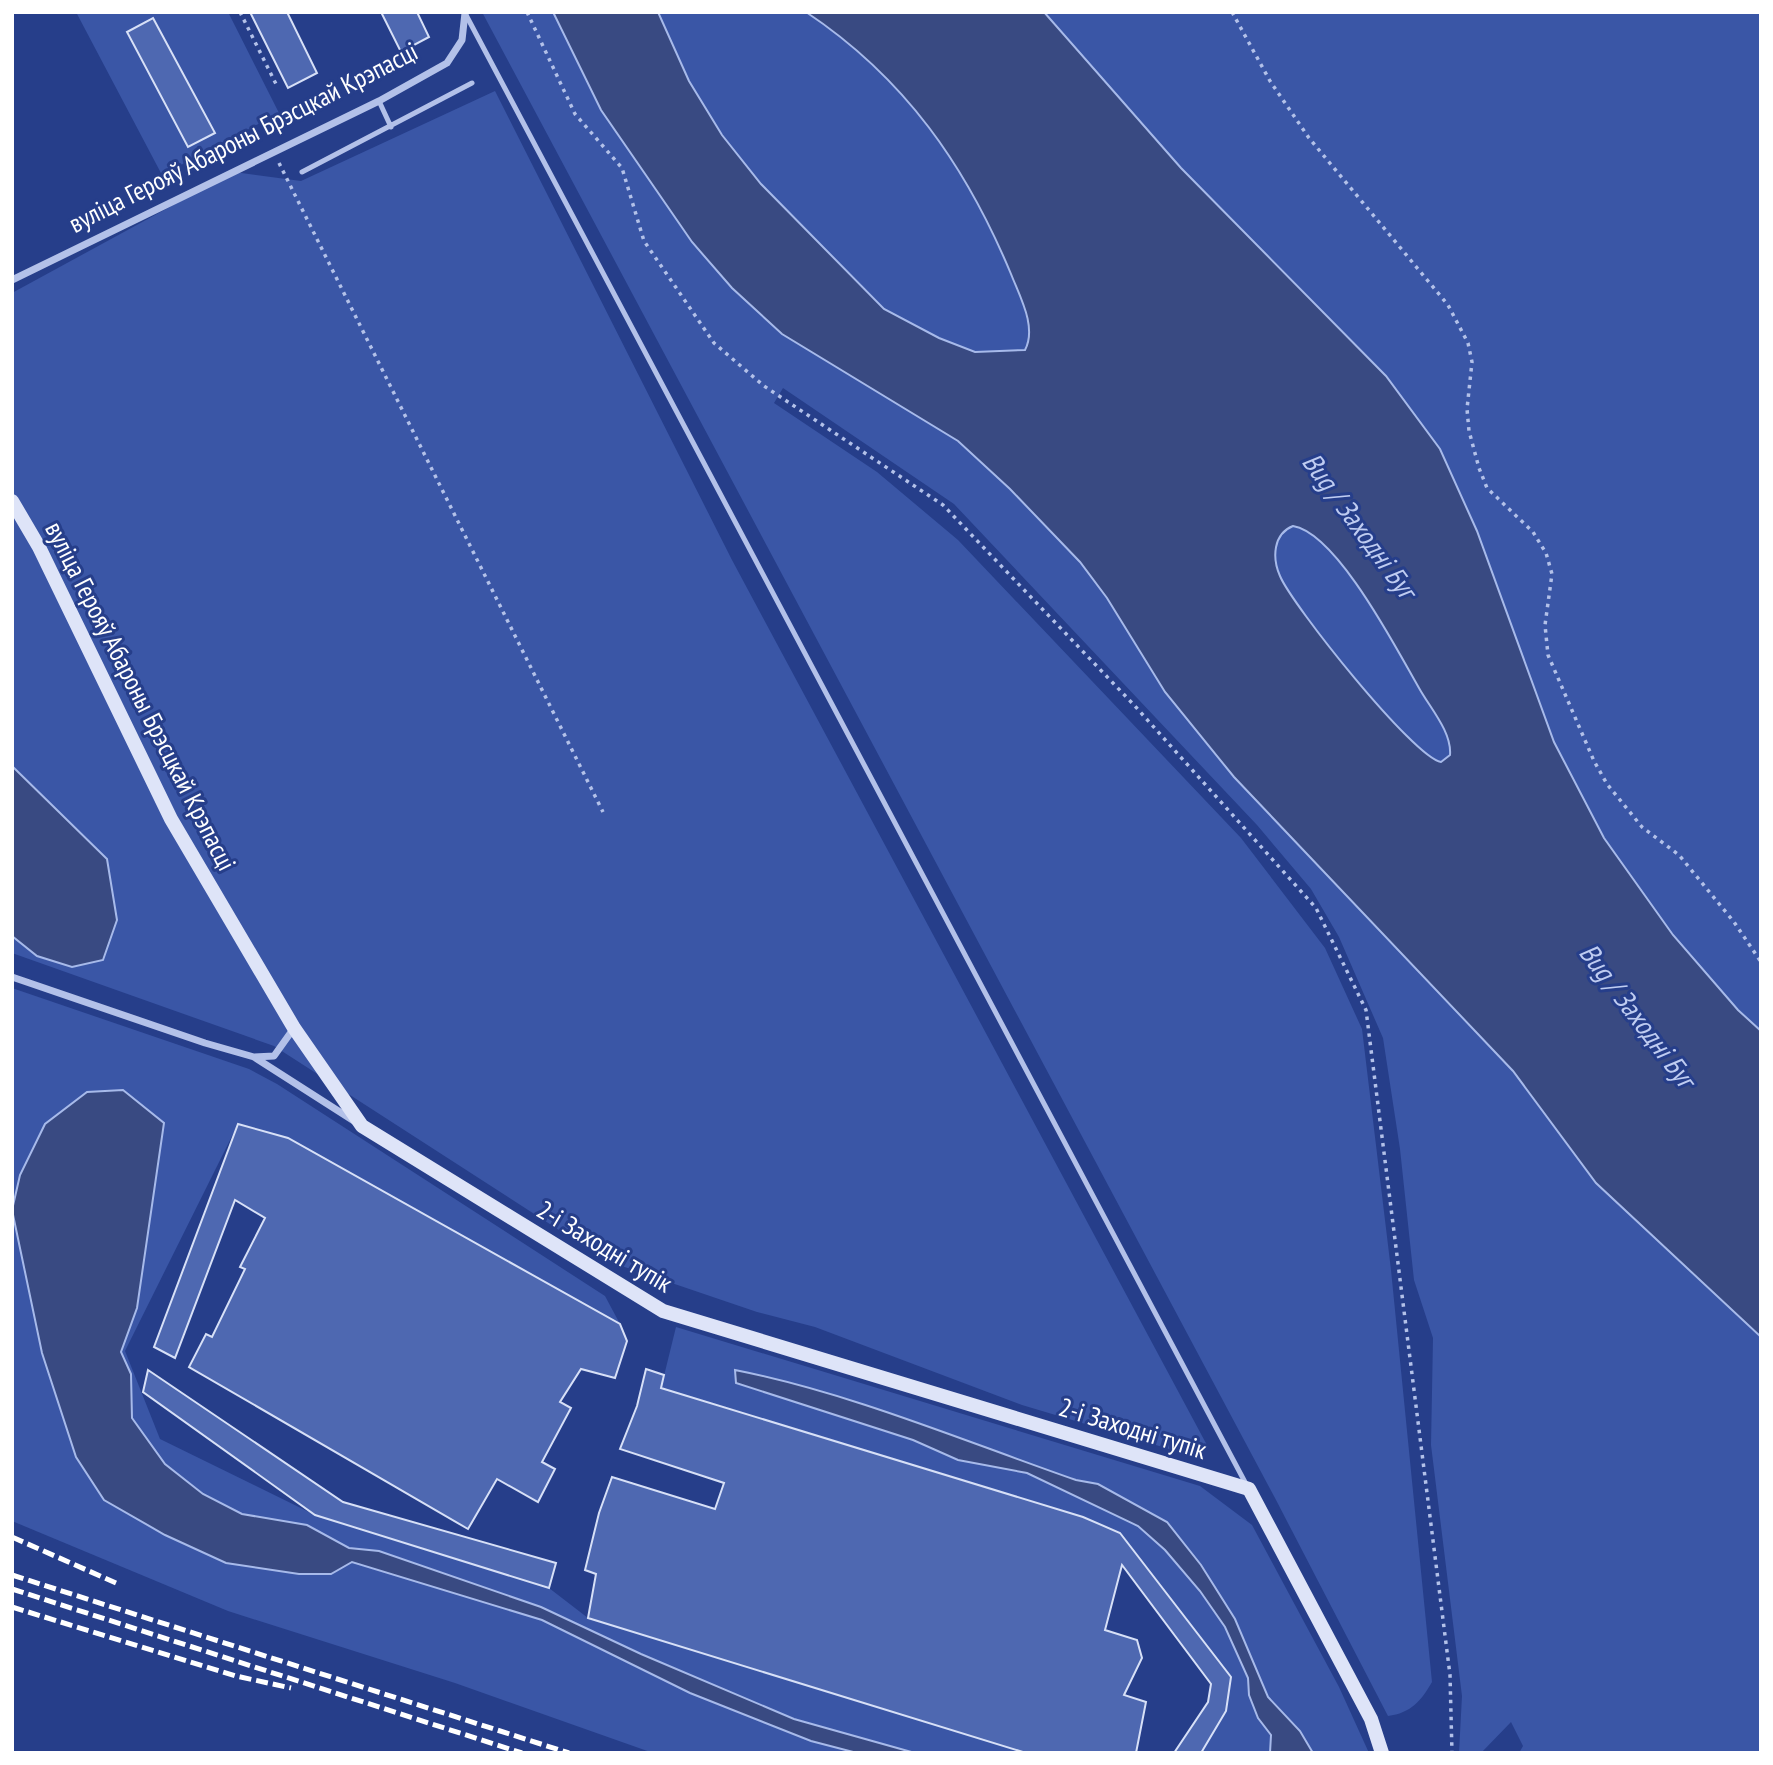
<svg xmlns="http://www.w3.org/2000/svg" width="1773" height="1765" font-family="'PT Sans Narrow',sans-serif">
<rect width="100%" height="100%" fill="#263e8a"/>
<path fill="#3a56a6" d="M76,12H228L279,113L162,175Z
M482,12H553L601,110L692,242L732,288L782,334L958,441L1010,489L1080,562L1107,598L1165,692L1234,777L1513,1071L1596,1183L1761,1337V1753H1519L1523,1746L1511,1722L1481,1753H1459L1462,1696L1431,1445L1433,1338L1414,1280L1400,1149L1383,1038L1339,937L1311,889L1257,825L954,504L783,388L774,403L877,472L958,540L1241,838L1325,948L1362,1029L1391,1270L1432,1682C1421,1701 1411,1713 1388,1716L1275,1498Z
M658,12H806L839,34L880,70L917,110L954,161L992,229L1023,304L1031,338L1025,350L975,352L939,338L884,309L761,184L722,135L689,81Z
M1044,12H1761V1031L1738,1010L1673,935L1604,838L1554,742L1477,531L1440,449L1386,376L1181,168Z
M495,91L732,560L1208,1447L1196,1457L1022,1405L815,1327L757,1312L607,1261L274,1046L12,953V293L234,172L301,181Z
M1293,526C1338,534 1397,649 1419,688C1430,708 1452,732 1450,755L1441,762C1414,758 1292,605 1280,576C1272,558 1273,534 1293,526Z
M12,988L249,1069L277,1084L605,1296L620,1324L288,1138L238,1124L125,1351L160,1439L315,1515L549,1588L588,1618L1026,1753H653L455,1683L228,1611L12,1521Z
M676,1327L1200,1486L1252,1525L1339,1687L1369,1753H1201L1226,1711L1231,1677L1083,1517L661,1388Z"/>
<path fill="#394a82" stroke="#a7baea" stroke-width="2" fill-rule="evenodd" d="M553,12H658L689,81L722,135L761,184L884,309L939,338L975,352L1025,350C1037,327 1020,297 1011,274C966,166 905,78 806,12H1044L1181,168L1386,376L1440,449L1477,531L1554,742L1604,838L1673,935L1738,1010L1761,1031V1337L1596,1183L1513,1071L1234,777L1165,692L1107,598L1080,562L1010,489L958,441L782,334L732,288L692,242L601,110ZM1293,526C1337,533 1397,650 1419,688C1430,708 1452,732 1450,755L1441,762C1414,758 1292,605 1280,576C1272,558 1273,534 1293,526Z
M12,766L107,859L117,920L103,960L72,967L37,956L12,936Z
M123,1090L164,1123L137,1308L121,1352L131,1374L132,1418L165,1464L203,1494L242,1514L307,1525L349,1548L379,1551L541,1607L641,1654L794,1719L915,1753H857L811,1741L690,1693L542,1620L352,1562L331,1574H299L226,1563L165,1535L104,1500L76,1457L42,1353L12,1210L20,1175L45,1124L87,1092Z
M735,1370C851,1393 964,1441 1076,1480L1098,1484L1167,1522L1201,1565L1235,1619L1268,1697L1300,1731L1313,1753H1270L1271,1735L1258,1718L1249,1695L1248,1678L1225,1627L1200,1591L1165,1550L1138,1526L1027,1473L958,1460L913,1440L736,1383Z"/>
<path fill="#4e68b1" stroke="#d7e0f7" stroke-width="2" d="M250,12H287L317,73L288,88Z
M381,12H417L429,37L401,52Z
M153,18L215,133L188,147L127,32Z
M238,1124L288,1138L620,1324L627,1341L615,1378L581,1369L560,1402L571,1408L542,1462L555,1469L538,1502L497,1479L468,1529L189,1367L206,1334L212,1337L245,1269L240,1267L265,1218L235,1200L175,1358L154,1347Z
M646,1369L664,1375L661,1388L1083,1517L1120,1533L1231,1677L1226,1711L1201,1753H1174L1208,1702L1211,1684L1122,1565L1105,1630L1137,1640L1142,1658L1124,1695L1146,1702L1136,1753H1026L588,1618L596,1574L585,1570L599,1513L612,1477L715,1509L724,1483L620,1449L637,1406Z
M148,1370L343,1502L556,1563L549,1588L315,1515L143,1392Z"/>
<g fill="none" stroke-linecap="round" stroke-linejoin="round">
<path stroke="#b3c1e9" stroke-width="3.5" stroke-dasharray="3.5 5" stroke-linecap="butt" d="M240,12L278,88
M527,12L575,114L622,168L644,241L714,343L764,386L943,505L1134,705L1316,908L1366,1010L1450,1675L1452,1753
M1232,12L1270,81L1309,138L1448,305L1468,343L1472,362L1467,409L1469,431L1479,468L1487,488L1533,532L1546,553L1552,574L1545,625L1548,655L1594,761L1607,784L1642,827L1679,855L1734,922L1761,962
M279,163L603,812"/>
<path stroke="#b3c1e9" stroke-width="5" d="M466,15L1246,1484
M379,101L391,127
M302,172L472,83"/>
<path stroke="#b3c1e9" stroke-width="7" d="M12,280L379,101L447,63L462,40L465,13
M12,977L205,1043L254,1057L354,1121
M254,1057L274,1056L294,1028"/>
<path stroke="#dee4f8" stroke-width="14" d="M12,501L39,547L171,819L294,1028L362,1126L663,1311L1249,1489L1371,1719L1382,1753"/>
<path stroke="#fff" stroke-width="5" stroke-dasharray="12 5" stroke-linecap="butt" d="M12,1537L116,1583
M12,1575L569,1753
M12,1589L522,1753
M12,1607L236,1676L291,1688"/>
</g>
<g text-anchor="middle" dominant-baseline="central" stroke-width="6" stroke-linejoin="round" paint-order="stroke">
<g font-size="26" fill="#fff" stroke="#263e8a">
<text transform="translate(243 137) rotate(-27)">вуліца Герояў Абароны Брэсцкай Крэпасці</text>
<text transform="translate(141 696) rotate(63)">вуліца Герояў Абароны Брэсцкай Крэпасці</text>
<text transform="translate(605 1246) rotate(31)">2-і Заходні тупік</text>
<text transform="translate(1133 1428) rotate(17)">2-і Заходні тупік</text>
</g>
<g font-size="28" font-style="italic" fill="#bfccf1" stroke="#263e8a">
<text transform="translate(1360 525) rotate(54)">Bug / Заходні Буг</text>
<text transform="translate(1638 1015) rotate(53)">Bug / Заходні Буг</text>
</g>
</g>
<rect width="1773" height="1765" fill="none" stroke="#ffffff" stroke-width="28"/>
</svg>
